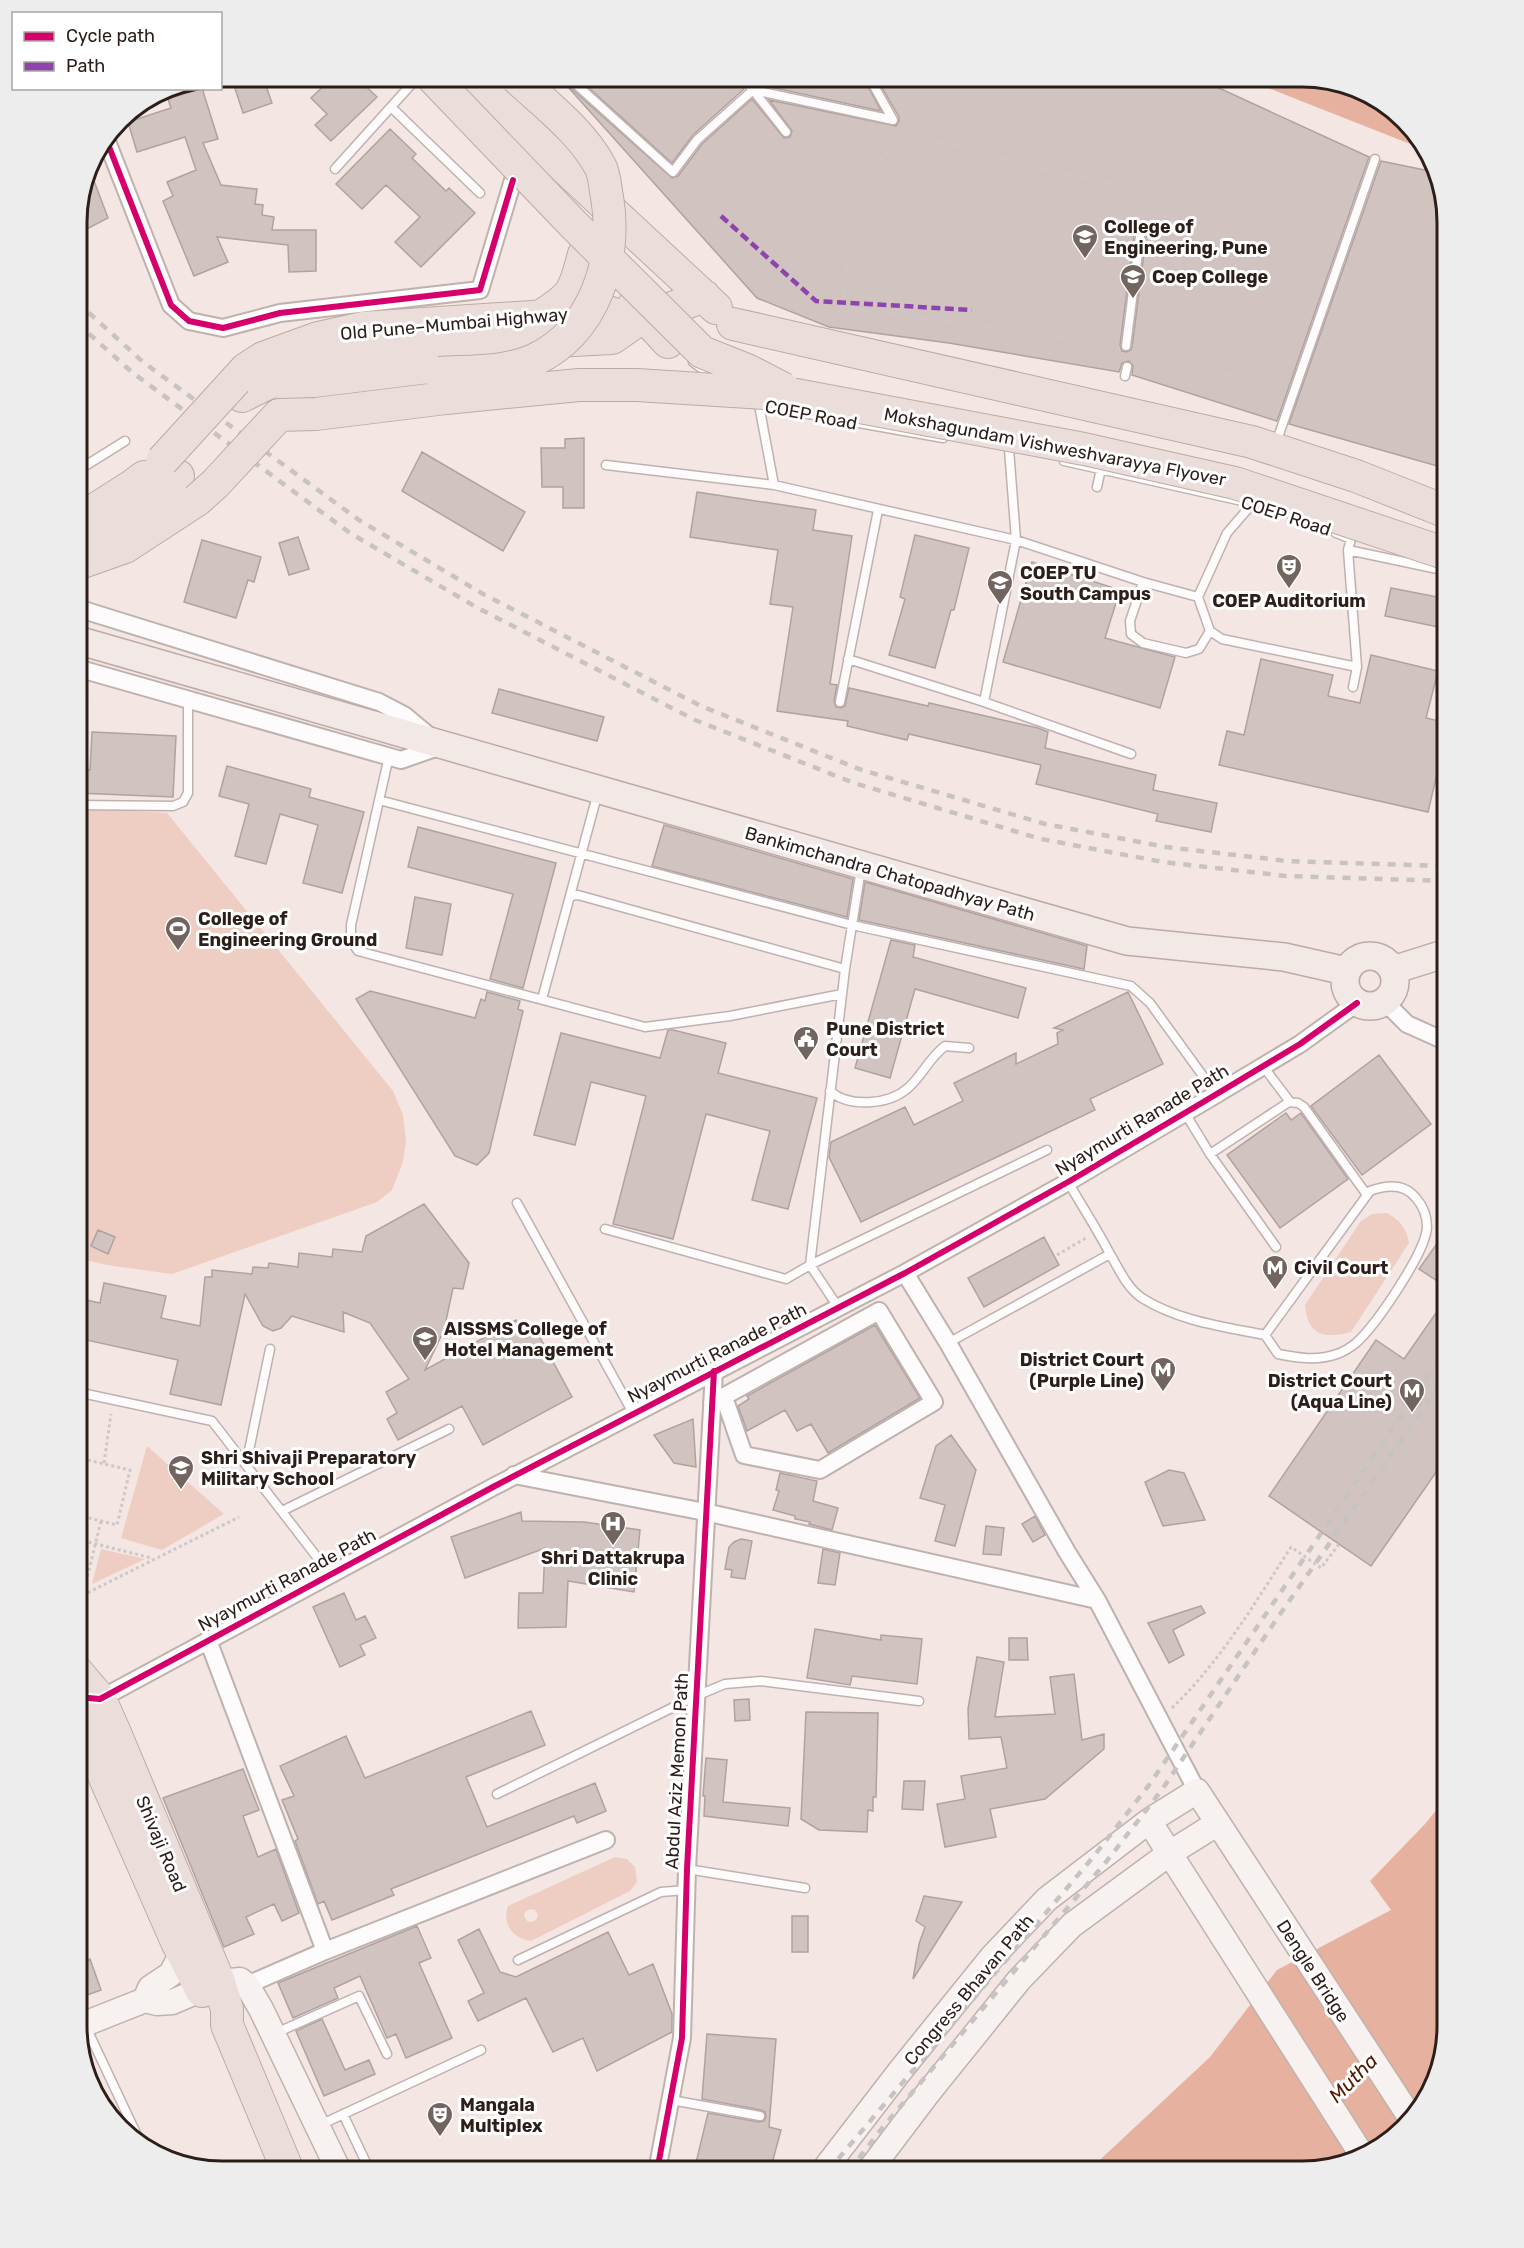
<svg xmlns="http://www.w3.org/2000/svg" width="1524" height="2248" font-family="Rubik,sans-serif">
<rect width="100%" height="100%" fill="#f4e6e2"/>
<path fill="#eecdc2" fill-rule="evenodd" d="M77,808L167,813L393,1091L403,1115L406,1141L403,1162L392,1190L377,1202L172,1274L107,1265L77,1258Z
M1387,1213C1400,1221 1406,1227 1409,1243L1351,1332C1324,1339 1308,1336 1305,1305L1361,1221L1372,1214Z
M147,1446L224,1514L162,1550L121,1538Z
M83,1544L89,1546L81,1586L77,1585Z
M101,1549L145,1559L92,1584Z
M615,1857L627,1859L635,1867L637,1882L630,1891L531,1941C512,1938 502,1924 508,1906ZM530,1909L535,1910L538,1915L536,1920L531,1922L527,1921L524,1916L525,1912Z"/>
<path fill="#e6b19f" d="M1240,77H1311L1383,101L1428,151Z
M1447,1797V2026L1429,2096L1356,2157L1302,2171H1088L1210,2057L1277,1970L1391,1910L1370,1881L1425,1824Z"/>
<path fill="#d1c4c0" stroke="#afa29f" stroke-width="1.5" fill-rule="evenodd" d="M231,76L263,77L272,103L243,113Z
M333,77H356L377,97L331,141L315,125L327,114L311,98Z
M559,77H562L564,82L672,178L678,176L702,144L752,99L784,138L790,137L792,131L769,100L896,126L899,121V117L876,77H1195L1369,157L1277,421L1132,375L1133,366L1129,361L1122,363L1119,372L949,343L829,327L757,298ZM1138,223L1144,224L1147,230L1132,347L1131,350L1126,352L1122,351L1120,345L1135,228Z
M577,77H736L744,89L693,135L672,163Z
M750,77H863L881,111L756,84Z
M202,88L218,139L203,143L221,185L257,189L255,204L263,205L262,215L274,217L272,230H316V271L289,272L288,245L217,237L228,262L194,276L163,201L173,196L167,182L196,170L185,137L137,152L128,122L171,108L168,99Z
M390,129L416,154L412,158L446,191L449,188L475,213L421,267L395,242L420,217L386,185L362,209L336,184Z
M1381,161L1434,172L1448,222V469L1289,424Z
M88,165L108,218L83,231L77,213Z
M584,438V508H563V487H542L541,448H565V439Z
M422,452L525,512L503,551L402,491Z
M697,492L816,510L813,530L852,536L830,684L837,685L834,701L836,707L841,708L845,706L849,688L928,706L929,703L1038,728L1048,732L1045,748L1156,775L1153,790L1217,803L1211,832L1156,821L1158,814L1036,784L1041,765L909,734L907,740L847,726L848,721L777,711L793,607L770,604L778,550L690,537Z
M915,535L969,548L954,610H951L935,668L889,655L905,599L900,597Z
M298,537L309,569L289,575L279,543Z
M202,540L261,557L254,582L248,580L236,618L184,602Z
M1032,562L1120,590L1105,638L1175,657L1160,708L1003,662Z
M1391,588L1448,599V629L1385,616Z
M1371,655L1438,671L1426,718L1448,723V727L1428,812L1219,765L1227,731L1244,735L1261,659L1333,675L1328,696L1360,703Z
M499,689L604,717L597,741L492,713Z
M92,732L176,736L173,797L77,793V769L90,770Z
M227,766L311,789L309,797L364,812L342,893L303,883L318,825L280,814L266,864L235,856L249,804L219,796Z
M664,825L853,879L847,917L652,866Z
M418,827L556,863L523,988L490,979L513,894L408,867Z
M865,882L1087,946L1084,969L859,920Z
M415,897L451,904L442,955L406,948Z
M891,940L915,945L913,957L1026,988L1018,1018L915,989L890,1078L855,1068Z
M370,991L475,1018L481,999L485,1001L487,992L520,1001L518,1009L523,1011L489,1153L477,1165L455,1156L356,999Z
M1128,992L1163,1064L1090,1099L1095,1110L861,1222L829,1157L831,1142L905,1107L914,1125L963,1101L954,1083L1016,1053V1064L1058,1044L1057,1033L1063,1030L1054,1028Z
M668,1030H673L726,1043L718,1073L817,1098L788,1209L752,1200L770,1131L706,1114L673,1239L613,1224L646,1096L591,1082L575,1145L534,1135L561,1033L660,1058Z
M1379,1055L1431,1124L1362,1175L1311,1106Z
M1286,1113L1291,1120L1301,1113L1348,1179L1280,1228L1227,1155Z
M424,1204L469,1263L463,1289L453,1288L444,1330L425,1370L516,1320L526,1338L537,1332L572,1397L483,1445L462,1406L398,1440L387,1419L397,1413L386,1392L409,1379L370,1323L343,1312L344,1332L292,1316L281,1328L273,1331L263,1326L245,1294L221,1405L170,1394L178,1360L77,1338V1298L100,1303L104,1283L166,1296L161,1318L200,1326L205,1277H212V1270L252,1274L253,1267L268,1268L269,1263L298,1267L299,1253L332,1257L333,1249L362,1252L366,1236Z
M1448,1228V1288L1419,1269Z
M98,1230L115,1237L108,1254L91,1246Z
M1044,1237L1059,1265L984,1307L968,1278Z
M1448,1296V1455L1371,1566L1269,1496L1376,1340L1404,1359Z
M875,1325L920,1398L828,1453L811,1424L797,1431L785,1410L747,1431L738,1406L749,1399L747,1396Z
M693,1419L696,1467L674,1463L654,1435Z
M951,1435L976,1470L955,1546L935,1541L945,1505L920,1498L936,1446Z
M1169,1470L1184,1473L1205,1520L1163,1526L1145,1482Z
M780,1473L817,1481L813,1501L838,1508L832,1530L809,1524L810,1522L795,1519V1516L773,1510L779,1491L776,1490Z
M521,1512L522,1521L584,1522L640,1530L634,1592L568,1581L566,1627L518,1628L519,1593H543L545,1548L465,1578L451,1537Z
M1035,1516L1045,1535L1033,1542L1022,1524Z
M986,1526L1004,1528L1001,1555L983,1554Z
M741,1539L752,1541L745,1579L731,1577L732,1570L725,1569L729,1547L734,1542Z
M823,1549L840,1553L835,1585L818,1583Z
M344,1593L356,1620L365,1616L376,1638L360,1645L365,1655L340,1667L313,1607Z
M1201,1606L1205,1613L1173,1630L1184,1655L1169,1663L1148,1623Z
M815,1629L881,1640V1635L922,1639L917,1684L852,1676L850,1685L807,1678Z
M1009,1638H1027L1028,1660H1009Z
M977,1657L1004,1662L995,1717L1055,1714L1050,1677L1074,1674L1082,1740L1104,1734V1749L1045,1799L990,1809L996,1837L945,1847L937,1804L965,1799L961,1776L1007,1768L1001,1737L969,1739L968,1709Z
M749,1699L750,1720L735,1721L734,1700Z
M531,1711L545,1745L466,1777L487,1827L595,1783L606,1811L577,1823L574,1816L391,1889L394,1895L332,1920L324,1901L318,1904L295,1841L298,1839L282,1800L294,1796L280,1766L346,1736L365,1778Z
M806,1712L878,1713L876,1797H873V1811L868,1810L867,1832L819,1830L801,1819Z
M706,1758L727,1760L723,1802L790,1808L788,1826L704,1816L705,1796H703Z
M243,1769L259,1810L243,1816L258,1857L276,1849L299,1913L282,1921L274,1904L246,1917L254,1934L224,1947L163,1798Z
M904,1781H925L923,1810L902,1809Z
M924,1896L962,1902L913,1979L919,1944L925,1927L916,1921Z
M792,1916H808V1952H792Z
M417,1926L431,1958L419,1963L452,2038L406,2058L396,2034L387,2038L360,1976L334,1988L338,1998L293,2018L278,1983Z
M479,1929L500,1972L516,1977L608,1932L629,1975L653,1964L672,2014V2032L597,2071L583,2038L553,2052L526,1998L478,2021L468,2001L484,1993L458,1940Z
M90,1959L101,1990L76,1999L77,1964Z
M322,2019L345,2070L369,2060L375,2074L324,2096L296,2031Z
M707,2034L776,2039L769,2127L781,2130L770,2171H694L708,2113L759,2122L764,2121L766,2117L765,2112L761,2110L702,2099Z"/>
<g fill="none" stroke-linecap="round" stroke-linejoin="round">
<defs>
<path id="lane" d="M568,77L673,172L697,140L753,90L742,77
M753,90L893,120L869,77
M753,90L786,132
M391,107L480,193
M335,169L417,78
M1126,346L1141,229
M693,362L716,379
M1125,376L1127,367
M759,405L774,485
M775,408L943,438
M1276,443L1375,159
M1009,449L1016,540L984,702L1131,754
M1064,461L1242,501
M606,465L774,485L1016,540L1143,582L1198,597L1227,533L1253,503
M77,471L125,441
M1097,487L1101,469
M1336,533L1351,539L1348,550L1447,571
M1348,550L1357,667L1353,687
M1143,582L1130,621L1131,634L1143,643L1186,653L1199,649L1210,631
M1198,597L1210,631L1222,639L1357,667
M848,659L984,702
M840,702L878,510
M389,756L351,925V941L358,951L645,1027L730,1016L842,994
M379,800L852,925L1131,986L1150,1003L1203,1076
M77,805L173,806L183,802L188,793V700
M570,896L598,792
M542,999L570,896L578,895L845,969
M1263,1066L1290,1102
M830,1091C849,1108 889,1105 908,1088C923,1075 928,1059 945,1046L969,1048
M1185,1113L1210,1154L1276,1247
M1210,1154L1289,1102L1298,1103L1304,1107L1367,1195
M1068,1182C1082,1206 1097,1229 1110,1254C1119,1269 1127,1288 1142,1298C1178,1321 1225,1327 1265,1335L1278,1354C1298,1358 1317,1361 1337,1354C1343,1352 1351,1347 1356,1343C1376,1325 1426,1252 1427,1227C1427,1215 1423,1206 1416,1198C1404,1183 1386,1185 1370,1191L1265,1335
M517,1203L633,1413
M605,1229L786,1279L810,1265L1047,1150
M838,1307L810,1265L845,969L861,869
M948,1343L1110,1254
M77,1392L212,1421L330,1574
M246,1465L270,1349
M282,1511L449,1429
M497,1794L696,1696L725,1684L761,1681L919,1701
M687,1869L805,1888
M518,1960L661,1892L686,1890
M86,2027L143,2148
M276,2033L359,1996L387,2054
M671,2100L760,2116
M343,2114L370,2171
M320,2125L481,2050"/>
<path id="street" d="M106,139L171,305L189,321L223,328L280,313L480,290L513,180
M77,608L379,702L404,715L429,736
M77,668L401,760L441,746
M1385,1002L1407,1024L1447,1042
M905,1273L948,1343L1067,1552L1097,1600L1197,1791
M712,1403L879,1311L934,1402L820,1470L744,1455L724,1397
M514,1475L705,1512L1097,1600
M208,1640L325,1951
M77,1697L100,1699L493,1487L905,1273L1068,1182L1205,1101L1300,1044L1357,1003
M247,1985L325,1951L606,1840
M657,2171L682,2038L687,1869L714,1371"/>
<path id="secondary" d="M1149,1821L1362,2155
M145,2000L150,1988L171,1974L182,1953
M77,2027L145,2000L157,2003L172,2002L219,1982L240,1980L247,1985L261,2009L339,2171
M823,2171L900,2071L992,1957L1047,1899L1149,1821L1197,1791L1410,2117
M869,2171L928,2093L1019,1980L1072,1925L1170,1853L1218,1823"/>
<path id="primary" d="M77,640L1127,941L1284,957L1346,971
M1345 981a25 25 0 1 1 50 0a25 25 0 1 1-50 0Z
M1393,970L1447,953"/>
<path id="highway" d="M473,77L563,166L716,308
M634,305L668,342
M541,316C574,295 574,292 584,254
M733,324L1252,442L1356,476L1447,512
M236,380L246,369L263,358L318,338L363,328L608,312L635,322L704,296
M242,396C282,375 321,359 365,351L612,338L635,322
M279,415L309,394L359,381L439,373
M77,521L132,486L144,477
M80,559L128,512L178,476
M77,564L125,547L197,500
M77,1672L100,1699L115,1733L219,1982L227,2009V2025L288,2171
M77,1714L177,1942L202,1991"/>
</defs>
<use href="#lane" stroke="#bfb2ae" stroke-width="11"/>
<use href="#street" stroke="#bfb2ae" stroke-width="20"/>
<use href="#secondary" stroke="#bfb2ae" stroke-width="27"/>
<use href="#primary" stroke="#bdaaa4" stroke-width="30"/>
<use href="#highway" stroke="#bdaaa4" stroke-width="34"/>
<path stroke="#cdc8c7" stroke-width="3" stroke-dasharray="3 3" stroke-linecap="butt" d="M1112,344L842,307L850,233L882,158L898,131L1053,171L1150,192L1144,216
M1137,349L1280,390
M1057,1255L1086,1238
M104,1463L111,1414
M77,1515L117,1525L130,1470L79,1458L77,1469
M77,1539L151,1558
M77,1550L84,1517
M83,1594L101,1521
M77,1598L239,1517
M1172,1708C1220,1662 1255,1603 1291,1547L1321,1568L1339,1544"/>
<use href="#lane" stroke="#fdfbfb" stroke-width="8"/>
<use href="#street" stroke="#fdfbfb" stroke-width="16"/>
<use href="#secondary" stroke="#f7f2f0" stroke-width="24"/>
<use href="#primary" stroke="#f2e9e7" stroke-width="27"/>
<use href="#highway" stroke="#ebdeda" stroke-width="32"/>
<path stroke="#c7c3c2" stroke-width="4.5" stroke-dasharray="8 8" stroke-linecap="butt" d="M77,302L143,362L359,520L483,594L701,706L859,769L1045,824L1166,847L1287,861L1447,866
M77,323L133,373L350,533L476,607L695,720L854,783L1041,839L1163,862L1286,876L1447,881
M828,2171L1094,1856L1149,1785L1447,1349
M849,2171L879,2132L1106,1862L1161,1791L1276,1620L1447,1375"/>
<defs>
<path id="highway-bridge" d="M432,77L573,224L702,352L747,370L784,389
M439,373C470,371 505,373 534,360C594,332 618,260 607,197C605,188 605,175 600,166C581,131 545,104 516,77
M162,461L236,380
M197,500L215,484L279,415L316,414L446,398L579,385H637L796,395L1084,449L1235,483L1447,554"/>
</defs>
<use href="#highway-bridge" stroke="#bdaaa4" stroke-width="34" stroke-linecap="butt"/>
<use href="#highway-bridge" stroke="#ebdeda" stroke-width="32"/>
<path stroke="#8e44ad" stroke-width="4.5" stroke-dasharray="9 4.5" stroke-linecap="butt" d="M721,216L816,301L972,310"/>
<defs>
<path id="cycleway" d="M106,139L171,305L189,321L223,328L280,313L480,290L513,180
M77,1697L100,1699L493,1487L905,1273L1068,1182L1205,1101L1300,1044L1357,1003
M657,2171L682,2038L687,1869L714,1371"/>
</defs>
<use href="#cycleway" stroke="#fff" stroke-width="10"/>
<use href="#cycleway" stroke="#d6006c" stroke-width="6"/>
</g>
<defs>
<symbol id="university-pin" viewBox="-11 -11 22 30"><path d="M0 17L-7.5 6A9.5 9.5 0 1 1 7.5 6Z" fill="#72645f" stroke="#fff"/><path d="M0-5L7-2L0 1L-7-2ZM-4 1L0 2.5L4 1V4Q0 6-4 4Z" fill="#fff"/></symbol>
<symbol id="theatre-pin" viewBox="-11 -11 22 30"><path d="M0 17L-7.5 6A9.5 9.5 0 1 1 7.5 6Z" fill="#72645f" stroke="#fff"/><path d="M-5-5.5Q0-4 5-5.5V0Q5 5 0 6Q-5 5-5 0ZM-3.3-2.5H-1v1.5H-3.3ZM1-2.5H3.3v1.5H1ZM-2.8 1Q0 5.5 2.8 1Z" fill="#fff"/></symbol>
<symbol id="stadium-pin" viewBox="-11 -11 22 30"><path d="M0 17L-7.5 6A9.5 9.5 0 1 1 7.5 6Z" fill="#72645f" stroke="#fff"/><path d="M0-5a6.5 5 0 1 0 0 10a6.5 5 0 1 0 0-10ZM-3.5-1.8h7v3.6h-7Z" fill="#fff"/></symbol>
<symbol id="civic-pin" viewBox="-11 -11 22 30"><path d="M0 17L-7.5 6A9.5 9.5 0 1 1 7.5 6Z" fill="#72645f" stroke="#fff"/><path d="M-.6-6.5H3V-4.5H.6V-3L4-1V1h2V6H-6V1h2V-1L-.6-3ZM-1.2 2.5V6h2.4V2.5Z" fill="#fff"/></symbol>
<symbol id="metro-pin" viewBox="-11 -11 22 30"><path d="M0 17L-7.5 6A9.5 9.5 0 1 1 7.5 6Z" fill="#72645f" stroke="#fff"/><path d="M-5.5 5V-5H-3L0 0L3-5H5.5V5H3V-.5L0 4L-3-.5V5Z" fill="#fff"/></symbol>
<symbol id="school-pin" viewBox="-11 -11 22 30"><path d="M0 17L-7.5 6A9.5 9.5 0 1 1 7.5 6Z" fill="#72645f" stroke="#fff"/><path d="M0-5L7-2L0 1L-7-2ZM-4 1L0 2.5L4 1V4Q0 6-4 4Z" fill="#fff"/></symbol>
<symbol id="hospital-pin" viewBox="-11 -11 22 30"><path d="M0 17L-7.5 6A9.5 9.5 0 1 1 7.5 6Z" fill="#72645f" stroke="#fff"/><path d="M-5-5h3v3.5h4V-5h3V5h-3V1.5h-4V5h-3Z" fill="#fff"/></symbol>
</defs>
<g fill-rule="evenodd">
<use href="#university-pin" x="1070" y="222" width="30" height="40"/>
<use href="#university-pin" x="1118" y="262" width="30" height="40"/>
<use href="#theatre-pin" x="1274" y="552" width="30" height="40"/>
<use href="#university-pin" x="985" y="568" width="30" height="40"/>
<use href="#stadium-pin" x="163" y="914" width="30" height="40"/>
<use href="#civic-pin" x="791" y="1024" width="30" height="40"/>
<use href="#metro-pin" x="1260" y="1253" width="30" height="40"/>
<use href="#university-pin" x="410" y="1324" width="30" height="40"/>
<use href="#metro-pin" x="1148" y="1355" width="30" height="40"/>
<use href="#metro-pin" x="1397" y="1376" width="30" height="40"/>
<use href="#school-pin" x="166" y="1453" width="30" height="40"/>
<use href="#hospital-pin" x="598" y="1509" width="30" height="40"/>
<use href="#theatre-pin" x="425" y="2100" width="30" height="40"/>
</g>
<g text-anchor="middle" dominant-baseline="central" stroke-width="6" stroke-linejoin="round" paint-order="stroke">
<g font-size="18" font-weight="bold" fill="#2c1e19" stroke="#fff" text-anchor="start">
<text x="1104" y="227">College of<tspan x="1104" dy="21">Engineering, Pune</tspan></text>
<text x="1152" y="277">Coep College</text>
<text x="1020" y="573">COEP TU<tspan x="1020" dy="21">South Campus</tspan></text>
<text x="1289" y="601" text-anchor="middle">COEP Auditorium</text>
<text x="198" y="919">College of<tspan x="198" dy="21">Engineering Ground</tspan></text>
<text x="826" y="1029">Pune District<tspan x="826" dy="21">Court</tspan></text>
<text x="1294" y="1268">Civil Court</text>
<text x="444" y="1329">AISSMS College of<tspan x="444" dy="21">Hotel Management</tspan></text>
<text x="1144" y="1360" text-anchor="end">District Court<tspan x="1144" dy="21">(Purple Line)</tspan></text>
<text x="1392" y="1381" text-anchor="end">District Court<tspan x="1392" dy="21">(Aqua Line)</tspan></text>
<text x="201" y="1458">Shri Shivaji Preparatory<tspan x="201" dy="21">Military School</tspan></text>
<text x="613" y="1558" text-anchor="middle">Shri Dattakrupa<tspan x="613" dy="21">Clinic</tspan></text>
<text x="460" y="2105">Mangala<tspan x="460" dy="21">Multiplex</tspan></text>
</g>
<g font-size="18" fill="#2c1e19" stroke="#fff">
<text transform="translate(454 324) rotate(-5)">Old Pune–Mumbai Highway</text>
<text transform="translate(811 415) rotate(11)">COEP Road</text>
<text transform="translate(1055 447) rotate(11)">Mokshagundam Vishweshvarayya Flyover</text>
<text transform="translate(1286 516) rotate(18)">COEP Road</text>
<text transform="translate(890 874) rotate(16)">Bankimchandra Chatopadhyay Path</text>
<text transform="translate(1142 1120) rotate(-31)">Nyaymurti Ranade Path</text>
<text transform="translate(717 1353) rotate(-27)">Nyaymurti Ranade Path</text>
<text transform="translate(287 1580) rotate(-28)">Nyaymurti Ranade Path</text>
<text transform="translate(677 1771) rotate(-87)">Abdul Aziz Memon Path</text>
<text transform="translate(161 1844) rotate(67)">Shivaji Road</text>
<text transform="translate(1313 1971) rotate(57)">Dengle Bridge</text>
<text transform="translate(969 1990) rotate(-50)">Congress Bhavan Path</text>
</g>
<g font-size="20" font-style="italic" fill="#561800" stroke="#fff">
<text transform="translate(1353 2078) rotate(-45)">Mutha</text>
</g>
</g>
<path d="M0 0H1524V2248H0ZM222 87H1302A135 135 0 0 1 1437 222V2026A135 135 0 0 1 1302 2161H222A135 135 0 0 1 87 2026V222A135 135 0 0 1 222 87Z" fill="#eeeded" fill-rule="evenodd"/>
<path fill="none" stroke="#2c1e19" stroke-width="3" d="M222 87H1302A135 135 0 0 1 1437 222V2026A135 135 0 0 1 1302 2161H222A135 135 0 0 1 87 2026V222A135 135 0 0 1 222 87Z"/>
<rect x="12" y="12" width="210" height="78" fill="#ffffff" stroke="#aba5a3" stroke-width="1.5"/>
<rect x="24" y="32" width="30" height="9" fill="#d6006c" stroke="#aba5a3" stroke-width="1.5"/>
<text x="66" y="42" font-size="18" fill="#2c1e19">Cycle path</text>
<rect x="24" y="62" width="30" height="9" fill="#8e44ad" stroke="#aba5a3" stroke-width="1.5"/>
<text x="66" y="72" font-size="18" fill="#2c1e19">Path</text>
</svg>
